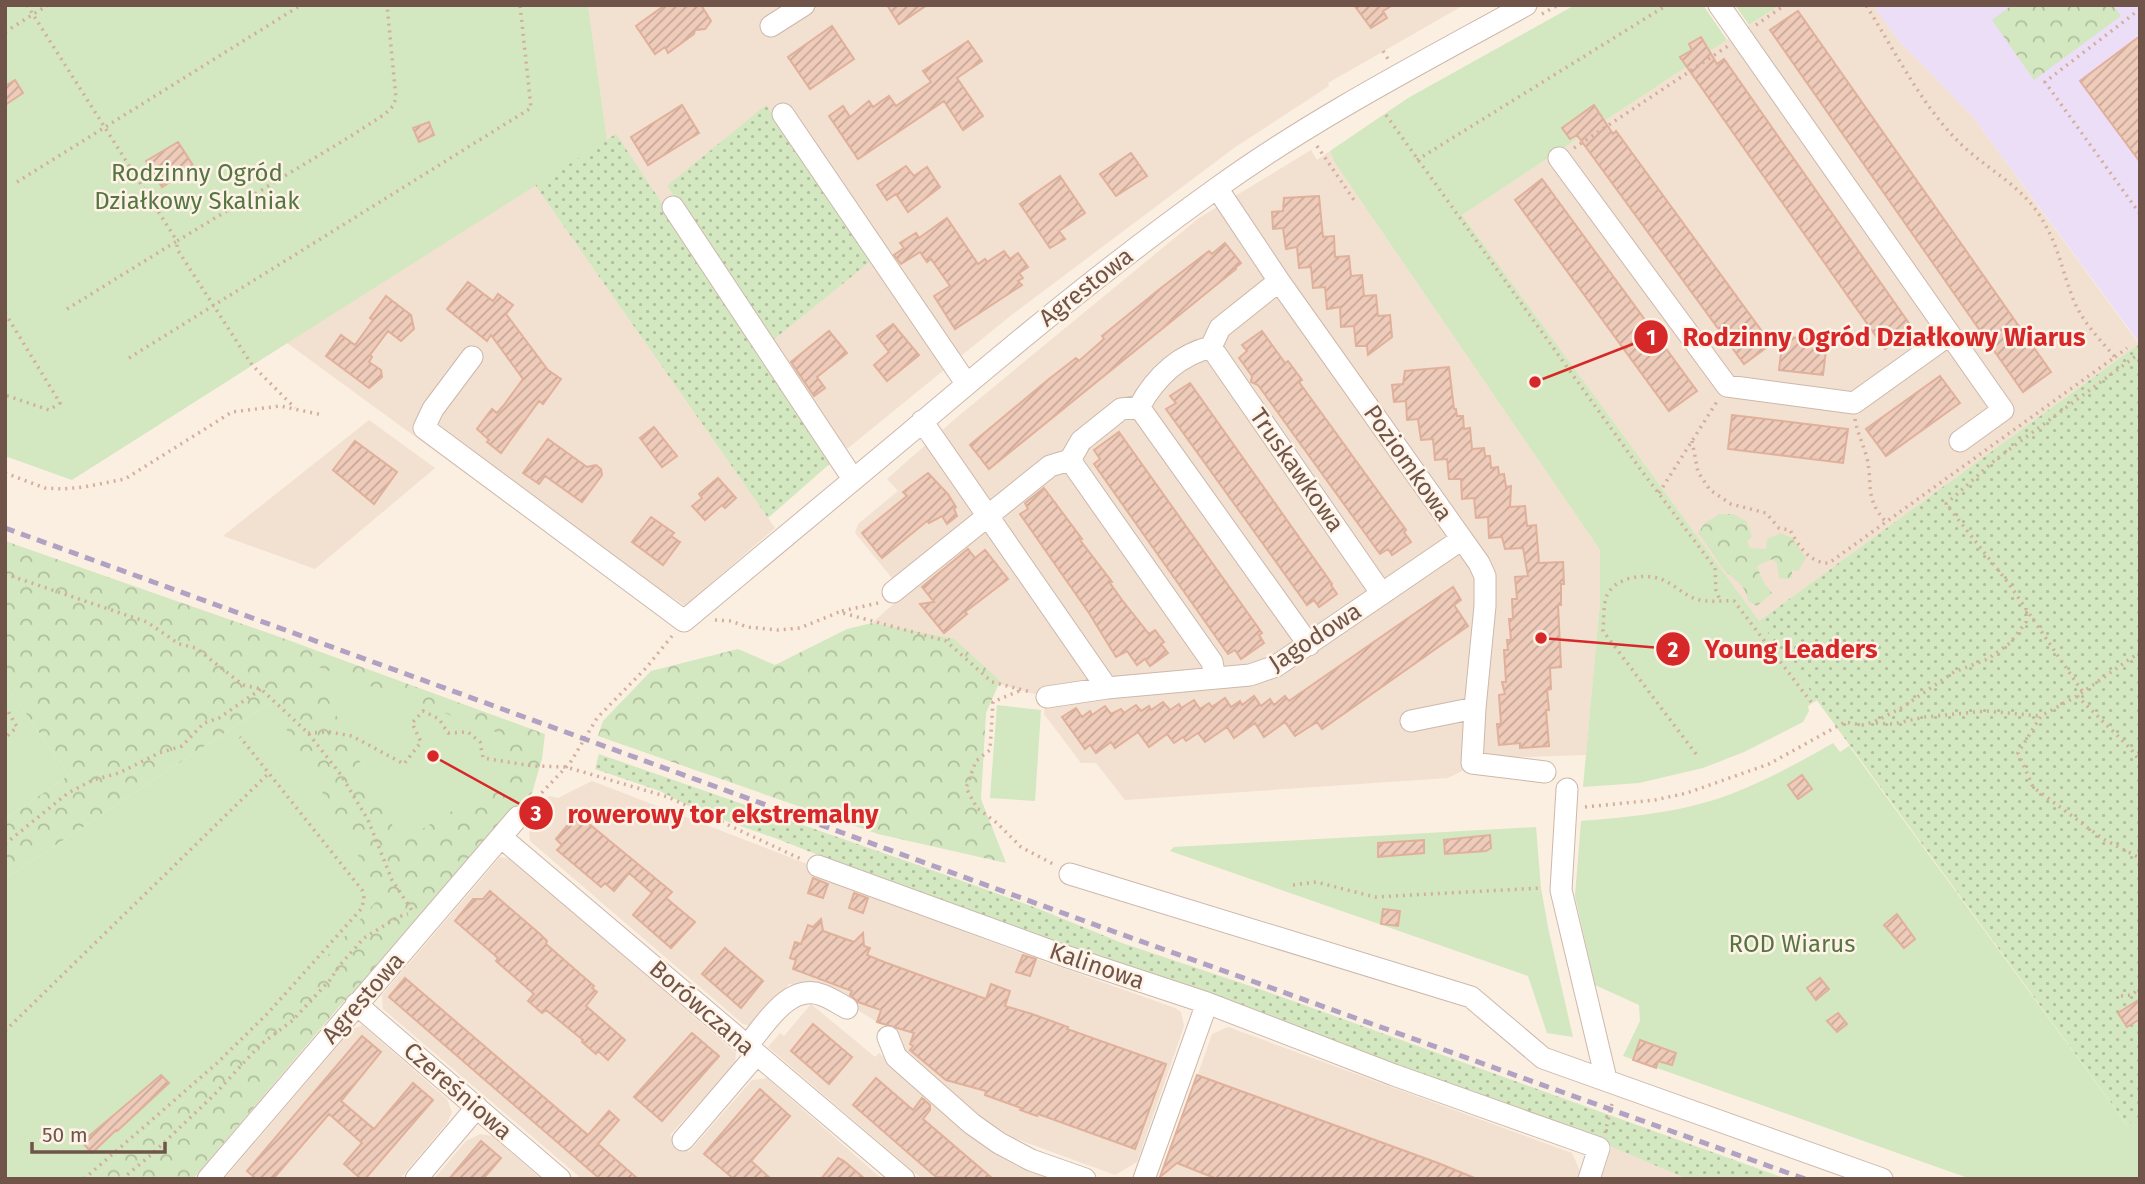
<svg xmlns="http://www.w3.org/2000/svg" width="2145" height="1184" font-family="'Fira Sans',sans-serif">
<defs>
<pattern id="grass-dots" width="8" height="8" patternUnits="userSpaceOnUse" patternTransform="scale(1.75)"><rect width="8" height="8" fill="#d3e7c0"/><path d="M2 2h.1M6 6h.1" fill="none" stroke="#b0be9e" stroke-width="1.8" stroke-linecap="round"/></pattern>
<pattern id="forest-crowns" width="20" height="18" patternUnits="userSpaceOnUse" patternTransform="scale(1.75)"><rect width="20" height="18" fill="#d3e7c0"/><path d="M2 6a3 3 0 1 1 6 0M12 15a3 3 0 1 1 6 0" fill="none" stroke="#b0be9e"/></pattern>
<pattern id="building-hatch" width="6" height="6" patternUnits="userSpaceOnUse" patternTransform="scale(1.75)"><rect width="6" height="6" fill="#efcbba"/><path d="M-1 1l2-2M0 6l6-6M5 7l2-2" fill="none" stroke="#c6a799"/></pattern>
</defs>
<rect width="100%" height="100%" fill="#fbefe1"/>
<path fill="#f2e0d0" d="M588,5H793L775,33L816,5H1464L1328,83L1329,86L1234,148L1009,317L842,453L772,341L871,260L667,186L675,198L663,205L616,135L607,140Z
M1780,5H1873L1899,41L1973,117L2139,344L1759,621L1462,215Z
M1311,150L1317,160L1330,151L1335,163L1600,550V602L1586,755L1487,758L1448,778L1125,800L1096,763H1081L1044,714L1046,697L992,682L946,641L872,623L905,594L855,533L858,524L898,491L887,479L956,418L1199,218Z
M535,185L775,528L685,606L671,596L658,614L287,343Z
M369,420L435,468L315,569L223,536Z
M592,781L815,867L816,874L1023,954L1175,1008L1181,1012L1184,1026L1137,1162L1115,1175L1014,1138L981,1117L901,1048L895,1028L877,1022L821,987L789,984L753,1026L743,1024L530,841L528,821L549,796L558,798Z
M500,857L511,859L736,1053L735,1064L670,1135L689,1152L752,1080L767,1078L882,1179H582L383,1009L382,995Z
M811,1004L875,1057L879,1053L968,1130L1061,1179H922L768,1047L780,1033L784,1036Z
M362,1025L447,1099L452,1112L447,1123L400,1179H224L351,1030Z
M1228,1027L1572,1153L1580,1171L1577,1179H1161L1212,1034Z
M480,1134L492,1136L541,1179H434L466,1141Z
M1612,1147L1687,1179H1601Z"/>
<path fill="#ecdef7" d="M1873,5H2140V344L1973,117L1899,41Z"/>
<path fill="url(#grass-dots)" d="M766,105L872,260L772,341L667,186Z
M616,134L833,461L768,518L535,185Z
M2139,344L2140,1117L2128,1126L1759,621Z
M599,754L932,870L1039,909L1122,943L1265,991L1787,1179H1687L1612,1147L1587,1133L1278,1023L1200,989L956,909L775,838L698,811L660,791L595,769Z"/>
<path fill="url(#forest-crowns)" d="M2012,5H2113L2121,16L2034,80L1992,20Z
M1720,514H1733L1746,521L1752,536L1747,542L1750,548L1766,549L1767,539L1781,533L1792,538L1806,558L1798,571L1792,570V577L1787,579L1779,578L1777,564L1773,559L1760,564L1757,567L1764,583L1772,593L1757,606L1748,601C1747,583 1728,577 1721,566C1714,555 1706,544 1698,533L1705,523Z
M5,541L277,636L545,734L542,759L532,793L426,915L338,1008L193,1179H93L223,1065L269,1021L271,702L5,879V819L69,775L5,684Z
M872,623L954,639L1000,681L986,713L981,799L1006,863L878,834L598,736L603,721L651,671L738,649L775,665L847,629Z"/>
<path fill="#d3e7c0" d="M5,5H588L607,140L72,480L5,456Z
M1575,5H1703L1727,40L1462,215L1817,700L1808,706L1809,711L1803,722L1744,752L1703,768L1639,783L1583,787L1600,602V550L1335,163L1330,151L1408,98Z
M1735,5H1780L1749,25Z
M310,664L507,736L508,777L401,842Z
M5,684L69,775L5,819Z
M271,702L381,896L269,1021L223,1065L93,1179H5V879Z
M997,705L1041,710L1035,801L990,798Z
M1833,743L1840,752L1849,746L2127,1125L2140,1117V1179H1971L1623,1056L1640,1021L1639,1005L1595,985L1575,896L1581,821C1631,817 1684,812 1731,794C1767,780 1800,762 1833,743Z
M1536,827L1541,888L1549,932L1573,1037L1547,1033L1528,976L1170,851L1174,847Z"/>
<path fill="url(#building-hatch)" stroke="#e1b09b" stroke-width="2" d="M665,5H701L711,21L705,29L695,30L694,34L668,53L665,47L655,54L636,26Z
M887,5H927L899,24Z
M1354,5H1393L1383,11L1387,18L1371,28Z
M1798,11L2051,372L2023,392L1770,30Z
M832,26L854,59L810,89L788,57Z
M2140,36V162L2080,81Z
M1701,37L1717,64L1724,59L1913,329L1885,349L1680,57L1692,50L1689,44Z
M968,41L982,61L957,78L983,116L963,130L944,101L858,159L829,116L843,106L850,117L869,101L873,107L889,96L896,106L931,82L923,71Z
M15,80L23,93L5,105V86Z
M682,105L699,133L648,165L631,137Z
M1594,105L1613,134L1616,131L1764,334L1782,336L1744,364L1577,135L1570,139L1562,128Z
M429,122L434,135L419,142L413,128Z
M178,142L194,167L162,187L146,161Z
M1131,153L1147,176L1116,196L1100,174Z
M906,166L914,176L927,167L940,187L908,212L896,194L887,200L877,185Z
M1060,176L1085,213L1059,231L1065,239L1050,248L1020,204Z
M1542,179L1697,391L1669,411L1515,200Z
M1319,196L1323,237L1334,236L1335,257L1349,256L1351,276L1362,275L1364,296L1376,295L1378,316L1390,315L1392,337L1368,355L1367,346H1356L1354,326L1341,327L1340,307L1327,309L1325,287L1313,288L1311,267L1299,268L1297,247L1286,249L1283,228L1273,229L1272,212L1283,211L1284,198Z
M947,218L978,264L985,259L987,262L1004,251L1010,259L1018,253L1028,267L1019,273L1023,278L1018,281L1022,285L955,329L934,296L950,286L931,259L927,262L920,252L901,264L894,255L904,248L900,243L916,233L919,238Z
M1225,243L1241,263L1235,268L1236,269L989,469L970,445L1049,379L1076,358L1079,361L1104,339L1102,336L1161,288L1209,251L1212,254Z
M468,282L493,301L498,294L513,305L506,314L548,370L561,379L543,404L539,401L501,453L487,442L489,440L477,429L492,409L497,413L504,405L523,379L491,335L487,341L447,309Z
M386,296L411,315L414,329L401,341L388,331L370,355L372,357L369,362L381,370L382,377L369,388L326,356L341,335L355,345L373,320L370,318Z
M893,324L919,355L887,381L874,365L889,352L877,336Z
M829,331L847,353L817,377L825,388L814,396L791,362Z
M1262,331L1285,363L1288,361L1302,380L1299,382L1406,530L1404,532L1411,542L1392,555L1388,549L1380,554L1258,385L1251,382L1252,376L1239,358L1247,351L1242,345Z
M1783,336L1827,342L1823,375L1779,370Z
M1449,367L1454,409H1456L1457,416H1463L1464,429L1470,428L1472,449L1484,448L1485,456H1490L1491,468L1498,467L1499,475L1504,474L1506,487L1511,486L1510,507L1525,506L1527,526L1536,525L1539,563L1563,562L1564,584H1561V605H1558L1561,667L1550,668L1551,689L1547,690L1549,710H1546L1549,746L1520,748V743L1499,745L1497,724H1501L1499,695L1505,694L1502,682H1506L1504,650H1508L1507,640H1511L1509,619H1513L1512,599H1517L1515,577L1528,576L1523,548L1505,549L1502,537L1489,538L1488,517L1476,518L1474,498L1462,499L1461,479H1449L1447,459L1435,460L1433,439L1421,440L1418,419L1407,420L1406,401L1394,402L1392,385L1403,384L1405,371Z
M1940,376L1960,403L1886,456L1866,429Z
M1190,383L1332,584L1331,585L1337,594L1319,607L1314,600L1307,605L1166,409L1176,403L1170,396Z
M1732,415L1848,429L1843,463L1728,449Z
M654,427L677,456L662,467L640,438Z
M1119,432L1262,633L1259,635L1264,643L1241,659L1235,650L1228,654L1094,464L1100,459L1094,450Z
M548,439L587,467L596,465L601,469L602,475L582,502L545,476L539,484L523,473Z
M355,441L397,472L374,504L333,470Z
M928,473L948,494L956,507L954,509L957,516L947,524L942,516L929,523L927,521L882,558L862,533L907,496L903,492Z
M718,478L736,498L725,508L722,505L705,520L692,506L702,498L699,494Z
M1044,488L1082,539L1080,540L1112,582L1110,583L1122,600L1149,634L1155,630L1164,642L1161,644L1168,653L1150,666L1145,659L1137,665L1127,651L1116,657L1089,613L1020,514L1028,509L1025,503Z
M651,517L674,533L671,536L680,542L663,565L632,542Z
M968,549L975,558L985,550L1008,579L965,612L967,614L944,633L920,604L934,602L922,587Z
M1453,587L1461,600L1454,605L1468,626L1322,729L1317,722L1295,736L1285,722L1264,737L1255,723L1234,738L1227,727L1205,742L1198,733L1186,741L1183,737L1174,743L1167,734L1149,747L1138,732L1115,748L1111,742L1096,753L1090,745L1085,749L1062,717L1076,708L1082,717L1090,711L1092,715L1105,706L1111,714L1121,709L1124,713L1136,705L1141,711L1149,706L1151,710L1163,702L1170,710L1179,704L1181,708L1194,700L1200,709L1209,703L1212,707L1225,698L1231,707L1240,701L1242,705L1254,696L1261,706L1270,699L1274,705L1285,696L1289,701Z
M1802,775L1812,789L1798,799L1788,785Z
M577,814L672,892L666,898L695,922L671,948L633,915L652,893L629,873L614,891L605,883L601,887L557,850L562,845L556,839Z
M1490,835L1491,848L1486,851L1445,854L1444,840Z
M1424,840V853L1378,857V843Z
M813,878L828,884L823,898L808,893Z
M490,891L540,934L547,941L546,944L594,986L592,988L597,992L586,1006L625,1040L608,1060L598,1051L596,1054L582,1042L583,1040L546,1010L542,1013L528,1001L534,994L496,961L498,958L455,921L473,899H483Z
M854,893L868,898L863,913L849,908Z
M1383,909L1400,911L1398,926L1381,924Z
M1897,914L1915,939L1904,948L1884,925Z
M821,919L823,931L854,942L863,933L864,946L870,948L867,955L884,962L986,999L991,984L1010,991L1005,1006L1032,1014L1068,1027L1067,1029L1166,1064L1135,1149L1038,1114L1037,1116L1020,1110L1021,1108L985,1095L986,1091L946,1080L910,1050L913,1046L910,1044L914,1033L877,1022L881,1010L858,1002L850,995L852,991L793,969L796,960L790,958L795,942L801,944L808,925L813,927Z
M725,948L763,981L741,1008L702,974Z
M1023,955L1036,959L1030,976L1016,972Z
M405,978L588,1135L609,1111L619,1120L598,1144L638,1179H600L485,1080L389,997Z
M1820,978L1829,989L1816,1000L1807,988Z
M2140,999V1019L2127,1027L2118,1013Z
M1838,1013L1847,1024L1837,1032L1827,1021Z
M813,1024L852,1057L829,1084L791,1051Z
M692,1033L719,1056L662,1121L634,1097Z
M362,1036L381,1052L341,1101L374,1129L413,1083L433,1100L365,1179H361L344,1164L362,1143L329,1114L273,1179H256L247,1171Z
M1640,1040L1676,1053L1672,1065L1658,1061L1656,1068L1633,1060Z
M161,1075L169,1083L117,1131L116,1130L92,1153L82,1142Z
M1197,1075L1438,1163L1477,1179H1217L1177,1163L1160,1177Z
M876,1078L913,1110L922,1098L930,1105V1110L923,1119L993,1179L936,1177L853,1105Z
M760,1089L790,1116L751,1161L771,1179H734L704,1154Z
M481,1141L501,1158L483,1179H449Z
M838,1158L844,1161L865,1179H821Z"/>
<g fill="none" stroke-linecap="round" stroke-linejoin="round">
<defs>
<path id="minor" d="M1719,5L2003,410L1960,441
M771,26L804,5
M783,114L966,383
M1559,158L1727,386L1854,403L1949,335
M1217,188L1279,281L1479,563L1485,576V606L1475,708L1411,721
M673,207L853,479
M1211,347L1382,594
M472,357L433,409L424,428L684,621C758,559 832,497 907,435C1008,349 1109,265 1217,188C1314,118 1421,63 1526,5
M1139,407L1309,645
M922,421L1107,688
M1070,460L1212,662L1215,678
M893,592L1050,466L1070,460L1081,441L1121,409L1139,407C1155,378 1179,355 1211,347L1220,328L1279,281
M1047,697L1107,688L1250,675L1276,666L1462,539
M1475,708L1472,763L1545,772
M1567,789L1561,890L1606,1079
M501,837L904,1179
M818,866L1065,956L1207,1003L1394,1075L1599,1148L1589,1179
M1070,874L1471,997L1543,1058L1882,1179
M356,1004L560,1179
M888,1037L896,1057L972,1124L999,1143L1031,1160L1085,1179
M747,1046C765,1025 789,982 822,995C831,998 839,1004 847,1008
M683,1140L756,1055
M208,1179L518,817
M416,1179L477,1107
M1144,1179L1207,1003"/>
</defs>
<use href="#minor" stroke="#cdb8ab" stroke-width="23"/>
<path stroke="#d3ae9d" stroke-width="3.5" stroke-dasharray="2 5" stroke-linecap="butt" d="M27,5L177,241L351,136L385,114L393,106L396,98L387,5
M2140,9L2045,82L2140,214
M1542,14L1558,5
M1756,25L1785,5
M5,32L48,5
M1383,51L1388,59
M1386,115L1641,470L1715,568L1716,590L1720,600
M1317,146L1356,203
M1574,148L1728,46
M1417,160L1667,5
M17,182L301,5
M67,309L177,241V249L252,365L295,408
M5,313L60,403L49,410L5,395
M2115,357L2127,348
M129,358L531,108L520,5
M1855,419C1857,432 1863,444 1867,458C1873,485 1864,498 1886,522
M1692,441L1698,472L1710,490L1731,504L1766,513L1779,528L1790,530C1798,545 1810,564 1829,563L2115,357C2099,339 2080,319 2072,296C2060,264 2058,243 2038,213C2016,181 1981,166 1955,138C1920,102 1893,48 1866,5
M5,473L45,488L63,489L84,487L125,479L232,412L280,406L323,415
M1659,493L1718,400
M5,574L147,622L179,644L196,648L243,685L261,689L308,733L341,775L368,820L392,880L413,912
M842,611L878,603
M715,620L731,621L747,627L778,630L800,628L839,612L946,641L992,682L1031,692
M2140,652L2077,696L2041,716L2018,753L2033,787L2103,839L2140,858
M1019,691L993,702L990,750L976,761L966,788L977,808L997,823L1021,847L1053,864
M2082,691L2009,584L1946,504L1995,460L2140,353
M2077,696L2130,748L2140,761
M5,706L17,727L5,738
M1876,723L1893,724L1925,717L1986,711L2041,716
M308,733L329,732L352,736L404,764L421,742L412,723L423,711L439,719L448,733L468,732L480,742L483,758L533,766L566,767L668,797L801,859
M1696,754L1603,631C1604,621 1603,608 1606,598C1613,577 1645,572 1663,580C1675,585 1684,595 1696,599C1708,603 1722,600 1734,601L1811,702
M532,803L570,763L597,718L646,668L672,636
M1585,807L1655,800L1687,793L1769,764L1845,722L1862,725L1874,722L1903,707L1954,672L1988,659L2010,643L2026,622V608
M5,844L68,793L93,780L119,773L159,753L182,746L204,723L219,718L261,689
M1293,885L1316,882L1375,897L1541,888
M2121,996L2132,995L2140,987
M5,1031L269,773
M1605,1133L1612,1103
M84,1179L216,1064L268,1013L362,908L364,898L362,890L240,737
M122,1179L151,1155L214,1095L260,1045L293,1020L330,980L340,965L364,938L398,917L408,914"/>
<use href="#minor" stroke="#fff" stroke-width="21"/>
<path stroke="#b1a1c3" stroke-width="5" stroke-dasharray="10 7" stroke-linecap="butt" d="M5,528L1104,928L1805,1179"/>
</g>
<g text-anchor="middle" dominant-baseline="central" stroke-width="5" stroke-linejoin="round" paint-order="stroke">
<g font-size="24" fill="#557642" stroke="#fef3e6">
<text x="197" y="173">Rodzinny Ogród<tspan x="197" dy="28">Działkowy Skalniak</tspan></text>
<text x="1792" y="944">ROD Wiarus</text>
</g>
<g font-size="24" fill="#705449" stroke="#fef3e6">
<text transform="translate(1086 287) rotate(-38)">Agrestowa</text>
<text transform="translate(1408 463) rotate(55)">Poziomkowa</text>
<text transform="translate(1297 470) rotate(55)">Truskawkowa</text>
<text transform="translate(1315 637) rotate(-33)">Jagodowa</text>
<text transform="translate(1097 966) rotate(19)">Kalinowa</text>
<text transform="translate(363 998) rotate(-49)">Agrestowa</text>
<text transform="translate(702 1008) rotate(41)">Borówczana</text>
<text transform="translate(458 1091) rotate(41)">Czereśniowa</text>
</g>
</g>
<path fill="none" stroke="#d62828" stroke-width="2.5" d="M1535 382L1651 337M1541 638L1673 649M433 756L536 813"/>
<g fill="#d62828" stroke="#fef3e6" stroke-width="2.5">
<circle cx="1535" cy="382" r="7"/>
<circle cx="1541" cy="638" r="7"/>
<circle cx="433" cy="756" r="7"/>
<circle cx="1651" cy="337" r="18"/>
<circle cx="1673" cy="649" r="18"/>
<circle cx="536" cy="813" r="18"/>
</g>
<g font-size="21" text-anchor="middle" font-weight="bold" fill="#fff">
<text x="1651" y="345">1</text>
<text x="1673" y="657">2</text>
<text x="536" y="821">3</text>
</g>
<g font-size="26" text-anchor="middle" font-weight="bold" fill="#d62828" stroke="#fef3e6" stroke-width="5" stroke-linejoin="round" paint-order="stroke">
<text x="1884" y="346">Rodzinny Ogród Działkowy Wiarus</text>
<text x="1791" y="658">Young Leaders</text>
<text x="723" y="823">rowerowy tor ekstremalny</text>
</g>
<rect width="2145" height="1184" fill="none" stroke="#705449" stroke-width="14"/>
<path d="M32 1142v10h133v-10" fill="none" stroke="#705449" stroke-width="3.5"/>
<text x="42" y="1142" font-size="21" fill="#705449" stroke="#fef3e6" stroke-width="5" paint-order="stroke">50 m</text>
</svg>
